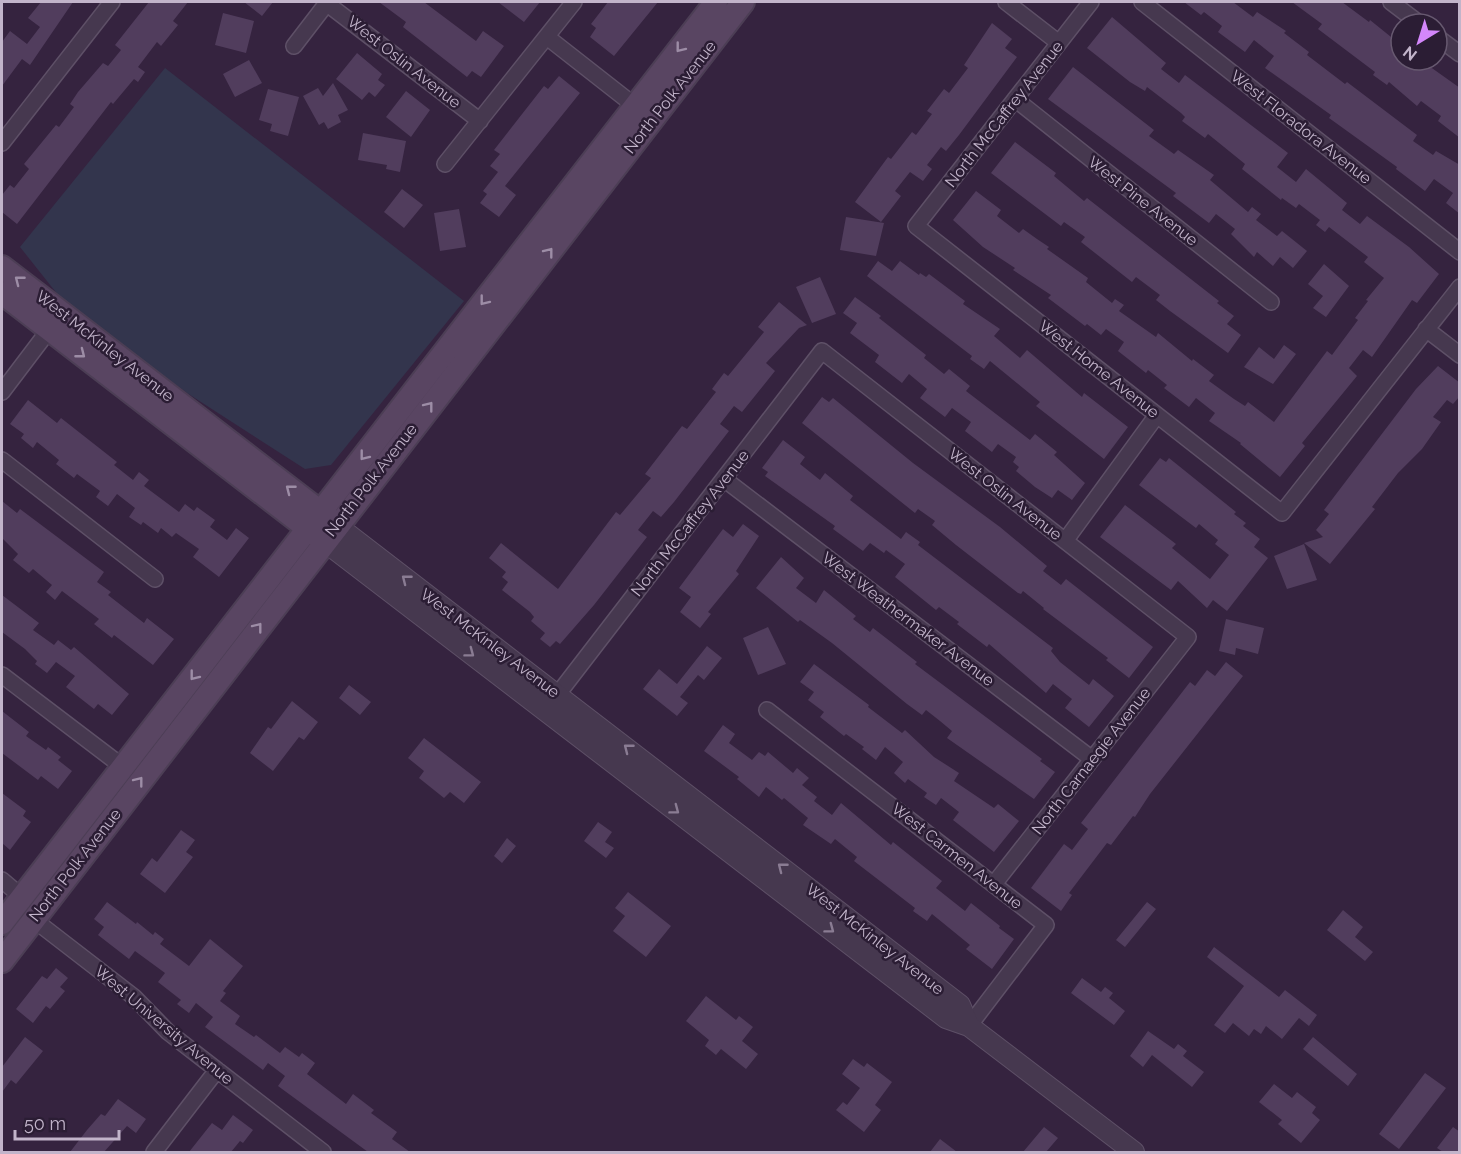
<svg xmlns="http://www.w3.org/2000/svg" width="1461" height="1154" font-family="Raleway,sans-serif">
<rect width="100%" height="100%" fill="#35233f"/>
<path fill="#33354d" d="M165,68L464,301L331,465L305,469L187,393L66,305L20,247Z"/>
<path fill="#513d5d" d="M41,2H73L30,65L22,59L2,86V42L10,31L27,44L40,27L28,18Z
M149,2H188L173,21L178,25L161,46L157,42L138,67L145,72L138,82L134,79L113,104L111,102L17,224L2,212V195L10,185L14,188L29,169L24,164L56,125L59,127L74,107L70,104L78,92L103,63L108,66L121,50L115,45Z
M244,2H273L262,16Z
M379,2H424L476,41L483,31L504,46L481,77L472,71L467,77L403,27L406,22Z
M498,2H540L524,22Z
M608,2H658L614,56L590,37L596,28L591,24Z
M1184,2H1233L1253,17L1257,12L1286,31L1284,33L1309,52L1307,55L1345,84L1347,82L1417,135L1413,141L1433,155L1436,151L1460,165V214L1446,203L1453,193L1434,179L1425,191L1396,169L1397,167L1329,118L1331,115L1265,68L1274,56L1254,40L1245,52L1218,32L1222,26L1204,12L1201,15Z
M1292,2H1342L1369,22L1370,20L1401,45V60H1416L1427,68L1429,66L1460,88V138L1438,121L1441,116L1421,101L1417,106L1389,82L1387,85L1373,75L1375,72L1318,29L1322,24Z
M223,13L254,21L246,53L215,45Z
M1112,17L1166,63L1161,69L1179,83L1185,75L1288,153L1277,167L1296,182L1306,169L1347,203L1342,210L1360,224L1367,216L1409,247L1439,274L1417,303L1412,300L1372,357L1363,350L1349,368L1357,376L1302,443L1305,446L1280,477L1240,444L1241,443L1209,421L1215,413L1196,398L1189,407L1164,388L1167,385L1148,370L1146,373L1118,351L1124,342L1106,329L1101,335L1087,324L1085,326L1048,298L1051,295L1013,270L1015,268L983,247L953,220L976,191L1001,210L997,216L1019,233L1023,229L1037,239L1049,247L1047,249L1088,278L1086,282L1112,303L1115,299L1124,305L1119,311L1156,337L1158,333L1192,361L1193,359L1214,375L1209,381L1234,399L1245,406L1248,402L1274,422L1327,351L1332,355L1358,320L1355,318L1368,301L1366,300L1384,278L1364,262L1368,257L1329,227L1325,232L1316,225L1320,220L1299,204L1296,208L1282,198L1281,200L1242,169L1245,164L1208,134L1205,138L1182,121L1185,117L1181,113L1147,87L1145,91L1130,82L1087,48Z
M992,23L1012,39L1005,48L1017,57L959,135L946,151L941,147L927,165L932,169L923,181L910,172L895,191L901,196L881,222L855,202L888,157L891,159L912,132L916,135L932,114L927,111L944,89L949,93L968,68L964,65Z
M357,53L382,74L378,80L385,85L375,97L369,92L362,100L336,79Z
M249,60L262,83L235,97L223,74Z
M1073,67L1154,130L1149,136L1174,154L1178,150L1214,175L1210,180L1248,212L1252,207L1261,214L1256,220L1277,236L1282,231L1307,251L1293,268L1280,257L1273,266L1257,252L1254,257L1231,234L1235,229L1216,214L1209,223L1173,196L1176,193L1048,99Z
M559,76L580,93L505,186L516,195L499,217L480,203L487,194L483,191L498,172L490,166L500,154L494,150L544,86L548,89Z
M333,83L348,110L338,115L341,122L328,129L324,122L319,125L303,96L318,88L323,96Z
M268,89L299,97L288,136L270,131L272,124L259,120Z
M406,91L430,110L411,137L386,117Z
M363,133L406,141L400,172L386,169L387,165L358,160Z
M1015,142L1056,173L1054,176L1084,201L1087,198L1219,301L1217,303L1234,316L1227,324L1241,335L1228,353L1170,311L1156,300L1160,295L1136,277L1132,282L1081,242L1085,237L1064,222L1061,226L991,173Z
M402,189L423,205L404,228L384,212Z
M459,209L466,247L440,251L434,213Z
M846,217L884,223L876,256L840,250Z
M878,261L892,271L900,261L919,275L920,273L926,277L929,274L965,301L963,304L1000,329L994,336L1020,358L1027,350L1082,397L1084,393L1128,427L1104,459L1036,406L1040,402L990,361L984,369L970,359L972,356L867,276Z
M1324,264L1349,286L1326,317L1313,308L1323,296L1308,284Z
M820,277L836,314L812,323L796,287Z
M855,297L881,316L879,318L926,355L924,358L944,374L949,369L970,386L966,391L996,414L1030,440L1035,434L1057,452L1054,455L1085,483L1072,500L1058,490L1052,498L1035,487L1016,471L1019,467L1013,462L1016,457L998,444L992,452L965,431L971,422L952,408L945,417L920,398L927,389L909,374L902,383L875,362L879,355L850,333L857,323L843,313Z
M779,302L807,325L799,328L766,363L775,371L742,412L734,406L720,424L729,431L674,502L661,517L653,511L638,530L647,537L594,605L560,644L556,641L550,647L540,639L545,633L531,621L534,617L530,612L502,590L508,582L502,577L506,572L489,558L501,543L558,589L616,512L620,515L651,478L645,474L682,426L687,429L716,392L712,389L724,373L728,376L764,332L758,327Z
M1284,345L1296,354L1273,384L1244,367L1259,347L1274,359Z
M1438,366L1460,383V396L1453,404L1447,400L1433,417L1441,422L1422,449L1398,473L1372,507L1375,509L1330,564L1304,543L1323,537L1316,530L1329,514L1324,510L1416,389Z
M822,397L829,402L833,398L913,463L1000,527L1047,566L1043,571L1061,585L1066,579L1153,647L1129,678L1106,660L1108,658L1043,609L1044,608L1023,591L1021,594L1018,593L956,545L932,525L935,521L918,509L915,513L802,423Z
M28,400L57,423L61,418L117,462L114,465L133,480L139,472L149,480L144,486L179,512L185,504L194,511L197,507L215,520L210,527L227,540L236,528L249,538L219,577L193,557L199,549L176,533L172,537L161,528L158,533L143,522L141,525L129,517L135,508L117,494L108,506L96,497L100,491L77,474L74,478L56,464L59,460L37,442L33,448L21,438L24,434L10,424Z
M783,440L805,457L800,464L820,480L825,473L853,496L850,500L901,539L906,532L920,542L918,545L1053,648L1051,651L1060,662L1089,685L1093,679L1114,696L1089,727L1065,708L1072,699L1053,684L1046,693L989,644L987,647L957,624L959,622L939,607L936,610L895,577L905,564L886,550L884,553L870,543L863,551L833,529L835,526L765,476L768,472L762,468Z
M1160,458L1166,462L1169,458L1236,512L1234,514L1246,523L1243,526L1260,539L1254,547L1268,558L1227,611L1213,600L1207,608L1178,581L1171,590L1100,537L1125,505L1176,544L1172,548L1210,579L1229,555L1215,544L1218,540L1199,524L1196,528L1139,485Z
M2,501L17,513L20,509L104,572L97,582L111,592L108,595L144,623L147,618L174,639L153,665L114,635L112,638L94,624L99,619L62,591L55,600L46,592L52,585L33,569L29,573L13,560L18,554L2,538Z
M743,524L759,536L736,571L739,574L708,612L711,614L700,628L680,612L691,597L679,588L723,529L733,537Z
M1304,544L1317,580L1287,589L1274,556Z
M781,557L804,578L796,588L816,603L824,590L856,616L853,619L870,632L873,628L917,662L915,664L1042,759L1040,761L1055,772L1034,799L947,738L952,731L940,721L926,710L922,715L907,704L832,643L800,620L798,622L756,588Z
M2,595L39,623L33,630L54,645L58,640L71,650L74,647L129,694L112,715L98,704L94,709L66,687L75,676L56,662L47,673L35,664L37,661L25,649L2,632Z
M1226,619L1264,628L1258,654L1236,648L1235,655L1219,651Z
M768,627L786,664L758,675L743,638Z
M707,646L722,658L704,680L698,675L680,697L688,703L677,716L643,689L659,669L677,684Z
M1226,662L1243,676L1150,794L1135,817L1133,816L1111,845L1107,843L1069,893L1072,895L1061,911L1031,888L1064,844L1072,850L1088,829L1081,823L1190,682L1195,686L1207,670L1215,676Z
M814,664L869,705L868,707L902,733L905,730L934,757L959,773L954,781L994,808L998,804L1019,821L994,852L953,820L959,812L941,798L936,805L924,797L927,793L908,779L905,783L894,773L903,762L885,747L876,760L862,749L864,747L846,734L844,736L820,717L824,712L808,700L814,692L800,682Z
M349,685L371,702L360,715L339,698Z
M292,701L318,722L304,740L299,737L273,771L250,753L268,727L271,729Z
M2,711L29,732L26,736L46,750L48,747L61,757L58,760L72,771L58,789L41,776L38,780L2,753Z
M723,725L735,734L729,743L752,760L759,752L765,756L768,752L793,773L797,768L809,778L802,785L817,797L814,801L832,815L841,803L891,845L893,842L942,881L936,888L965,911L971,903L1000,926L999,928L1014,939L992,969L966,949L970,945L932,914L927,921L913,911L915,908L854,861L857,857L835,839L831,844L803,825L808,818L784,798L782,800L766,787L759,797L737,779L739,777L704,751Z
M424,738L481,782L464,803L450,792L444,798L419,778L424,771L408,758Z
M2,793L26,811L23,816L31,822L10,850L2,843Z
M598,822L612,832L605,842L614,848L606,858L584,841Z
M181,830L195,840L186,852L193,857L165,893L140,874L152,858L157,862Z
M507,838L516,846L502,863L494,856Z
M628,892L671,926L646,957L613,931L625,916L615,908Z
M107,902L136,924L137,922L153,935L155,932L164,939L160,944L189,966L210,939L243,966L223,991L226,993L220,1001L240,1016L235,1024L254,1037L256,1035L280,1053L285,1047L299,1057L302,1053L315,1063L307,1074L346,1104L353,1094L374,1110L371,1113L397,1132L392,1139L410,1152H368L278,1086L285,1076L268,1063L263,1070L205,1027L213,1017L196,1003L189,1013L177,1004L181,1000L158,982L165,973L135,951L129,959L98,935L104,927L94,919Z
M1147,902L1156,909L1125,947L1116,940Z
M1343,910L1363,927L1355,937L1373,952L1365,961L1327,930Z
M1214,947L1279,997L1285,990L1317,1015L1309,1026L1299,1018L1282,1039L1266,1026L1261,1034L1254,1029L1249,1036L1233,1023L1225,1033L1214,1025L1244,986L1207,957Z
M56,968L68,978L60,987L65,991L50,1009L46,1006L33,1023L16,1009L42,976L47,979Z
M1082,978L1101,992L1105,987L1113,993L1109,998L1125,1011L1114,1025L1071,993Z
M706,996L736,1020L739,1016L753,1027L742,1041L758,1054L746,1069L721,1049L716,1055L705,1046L709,1040L686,1021Z
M1148,1031L1174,1049L1178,1044L1187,1051L1183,1056L1204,1072L1192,1087L1152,1055L1143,1067L1130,1056Z
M25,1037L43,1051L16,1084L11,1080L2,1092V1067Z
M1313,1037L1357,1074L1348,1086L1303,1049Z
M853,1059L864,1067L867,1063L892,1082L875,1105L881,1110L864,1132L836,1110L843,1102L847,1105L860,1088L842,1074Z
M1425,1073L1446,1088L1399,1149L1379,1134Z
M1274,1084L1292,1098L1297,1092L1316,1107L1312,1113L1320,1120L1301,1143L1278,1124L1282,1120L1259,1102Z
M118,1099L146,1119L136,1133L127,1126L104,1152H70L87,1130L101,1114L105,1116Z
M233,1115L253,1130L243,1143L240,1141L231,1152H189L212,1123L222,1130Z
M1044,1127L1058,1138L1046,1152H1023Z
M1453,1127L1460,1132V1152H1443L1437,1148Z
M940,1139L957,1152H930Z"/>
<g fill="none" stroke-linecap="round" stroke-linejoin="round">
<defs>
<path id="minor" d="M325,2L480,121
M1006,2L1059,43
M1091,2L916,226L1282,513L1460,287
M1142,2L1460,252
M1391,2L1420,24
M547,37L635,106
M1437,37L1460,54
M294,46L327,3
M1015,99L1271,302
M2,143L112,2
M445,164L574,2
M1426,329L1460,355
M2,392L49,330
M2,460L155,579
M724,479L1092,759
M1065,541L1157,415
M2,675L123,767
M558,694L822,351L1188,637L994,884
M767,710L1046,925L969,1026
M2,880L22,897
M33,919L134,997L168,1032L323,1152
M154,1152L217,1070"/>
<path id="tertiary" d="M336,525L960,1005L969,1026
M324,541L946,1018L969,1026L1134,1152"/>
<path id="secondary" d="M2,267L331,520
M2,293L319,537
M2,923L716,2
M2,961L743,2"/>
</defs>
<use href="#minor" stroke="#5e5067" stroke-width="18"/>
<use href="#tertiary" stroke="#5e5067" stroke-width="22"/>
<use href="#secondary" stroke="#4c3e55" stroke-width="26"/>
<use href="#minor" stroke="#46384f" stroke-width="15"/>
<use href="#tertiary" stroke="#46384f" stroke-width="20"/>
<use href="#secondary" stroke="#594562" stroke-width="22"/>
</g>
<defs><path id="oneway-chevron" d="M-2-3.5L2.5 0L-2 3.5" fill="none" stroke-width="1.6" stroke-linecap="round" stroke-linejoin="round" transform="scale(1.5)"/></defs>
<g stroke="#9d8da6">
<use href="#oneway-chevron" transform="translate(680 48) rotate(128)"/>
<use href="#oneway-chevron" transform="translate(549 252) rotate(-52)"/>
<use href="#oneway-chevron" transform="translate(19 280) rotate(-142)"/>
<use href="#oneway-chevron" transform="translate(484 301) rotate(128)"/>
<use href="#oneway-chevron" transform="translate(81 354) rotate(38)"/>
<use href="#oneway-chevron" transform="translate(429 406) rotate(-52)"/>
<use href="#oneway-chevron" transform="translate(364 456) rotate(128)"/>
<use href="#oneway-chevron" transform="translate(290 489) rotate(-142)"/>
<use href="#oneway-chevron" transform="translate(258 627) rotate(-52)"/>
<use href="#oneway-chevron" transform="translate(194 676) rotate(128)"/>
<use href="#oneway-chevron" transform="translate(139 781) rotate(-52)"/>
</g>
<g stroke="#8a7c93">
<use href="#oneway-chevron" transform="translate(406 579) rotate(-142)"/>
<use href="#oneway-chevron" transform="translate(470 653) rotate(37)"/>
<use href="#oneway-chevron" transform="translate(628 748) rotate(-142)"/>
<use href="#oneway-chevron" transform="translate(675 810) rotate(37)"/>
<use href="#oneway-chevron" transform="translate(782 867) rotate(-142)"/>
<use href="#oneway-chevron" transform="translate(830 929) rotate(37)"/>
</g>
<g text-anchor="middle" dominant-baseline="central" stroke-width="5" stroke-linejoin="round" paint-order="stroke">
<g font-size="16" fill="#c2b4ca" stroke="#2b1d34">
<text transform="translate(404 62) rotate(38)">West Oslin Avenue</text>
<text transform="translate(670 97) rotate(-52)">North Polk Avenue</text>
<text transform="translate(1004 114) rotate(-52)">North McCaffrey Avenue</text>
<text transform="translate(1301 127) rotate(38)">West Floradora Avenue</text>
<text transform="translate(1143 201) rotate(38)">West Pine Avenue</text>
<text transform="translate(105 346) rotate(38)">West McKinley Avenue</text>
<text transform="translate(1099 369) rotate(38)">West Home Avenue</text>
<text transform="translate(371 480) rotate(-52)">North Polk Avenue</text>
<text transform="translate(1005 494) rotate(38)">West Oslin Avenue</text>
<text transform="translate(690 523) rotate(-52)">North McCaffrey Avenue</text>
<text transform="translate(908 619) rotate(37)">West Weathermaker Avenue</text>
<text transform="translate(490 643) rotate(37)">West McKinley Avenue</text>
<text transform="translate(1091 761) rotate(-52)">North Carnaegie Avenue</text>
<text transform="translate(957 856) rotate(38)">West Carmen Avenue</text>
<text transform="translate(75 865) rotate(-52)">North Polk Avenue</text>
<text transform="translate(875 939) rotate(38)">West McKinley Avenue</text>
<text transform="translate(164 1025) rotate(40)">West University Avenue</text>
</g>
</g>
<rect width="1461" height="1154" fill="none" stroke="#c2b4ca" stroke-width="6"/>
<g transform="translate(1419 42) rotate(218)"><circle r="28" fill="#2b1d34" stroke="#675970" stroke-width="1.5"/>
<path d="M0-4.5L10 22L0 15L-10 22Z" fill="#d487fb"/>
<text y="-9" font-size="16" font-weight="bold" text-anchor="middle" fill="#c2b4ca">N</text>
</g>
<path d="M15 1130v9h104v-9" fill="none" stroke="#c2b4ca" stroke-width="3"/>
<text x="24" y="1130" font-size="18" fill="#c2b4ca" stroke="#2b1d34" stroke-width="4.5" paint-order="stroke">50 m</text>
</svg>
